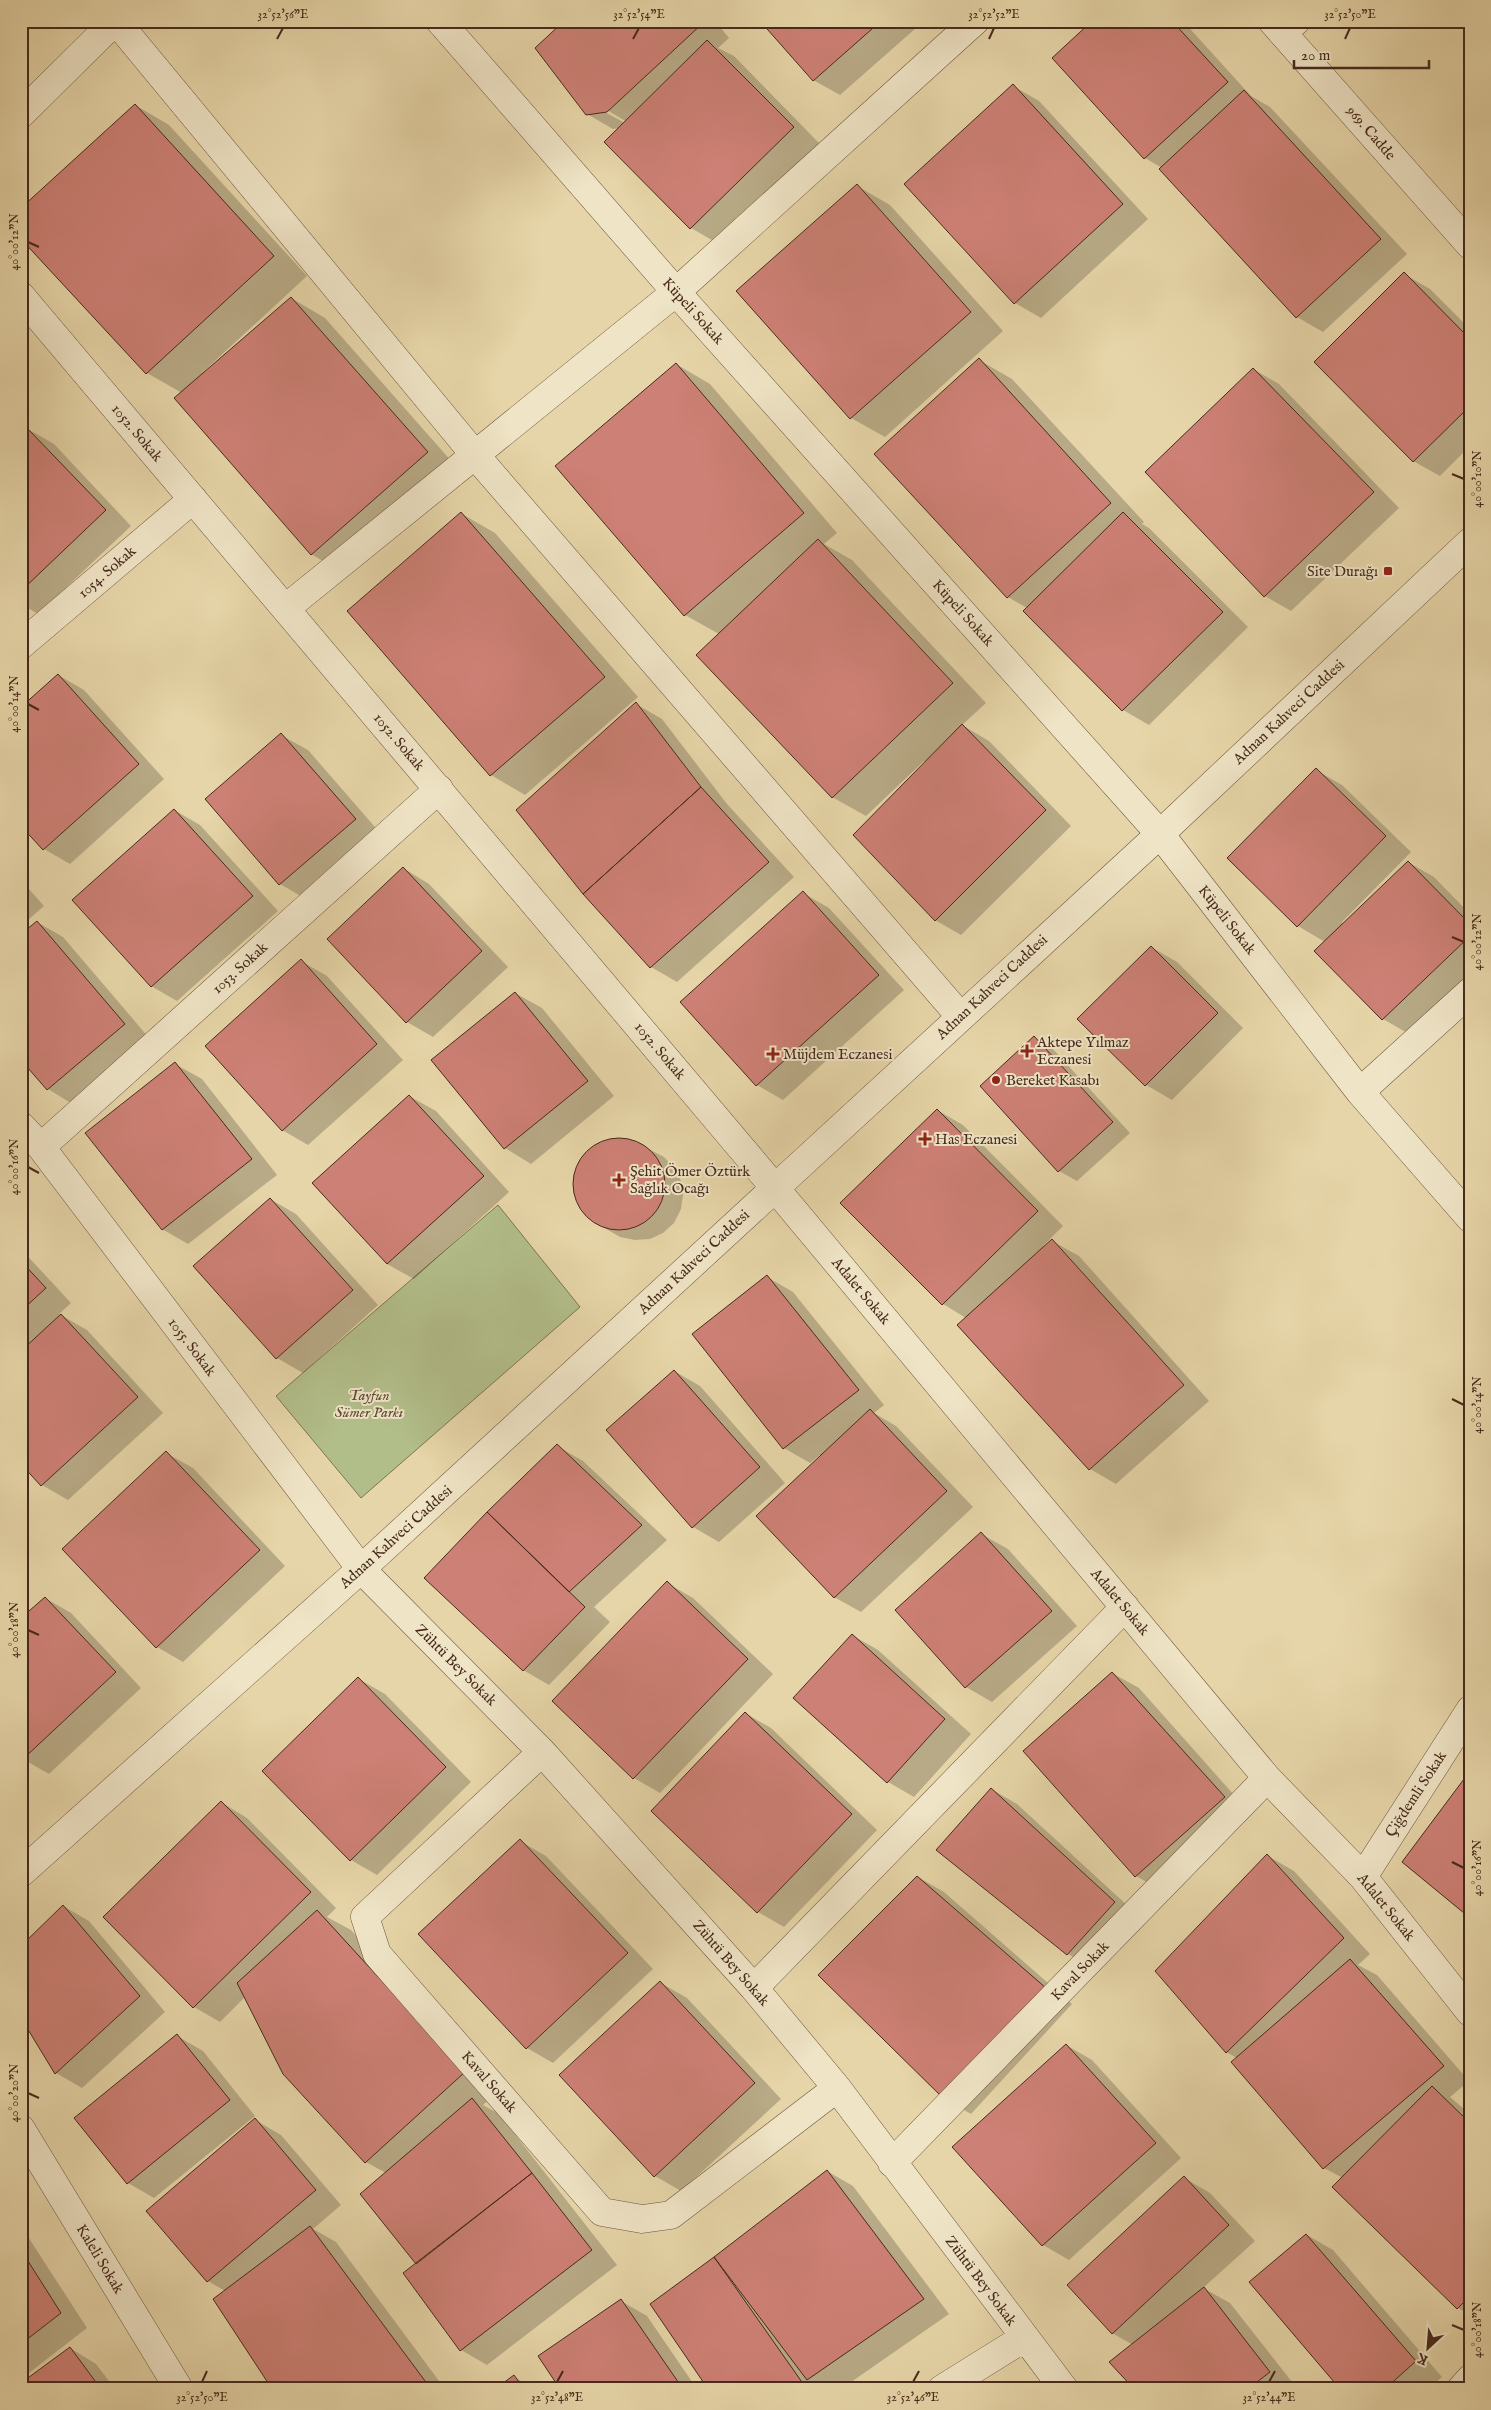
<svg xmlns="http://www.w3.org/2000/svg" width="1491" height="2410" font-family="'IM FELL English',serif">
<rect width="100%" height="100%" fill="#e6d5a8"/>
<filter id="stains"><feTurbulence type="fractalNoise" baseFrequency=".004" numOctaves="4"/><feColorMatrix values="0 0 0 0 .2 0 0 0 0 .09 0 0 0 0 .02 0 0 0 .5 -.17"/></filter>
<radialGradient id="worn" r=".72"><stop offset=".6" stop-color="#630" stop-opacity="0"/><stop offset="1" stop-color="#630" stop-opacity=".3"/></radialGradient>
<path fill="#b2be8a" stroke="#7c7453" d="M498,1205L580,1307L361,1498L276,1396Z"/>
<path fill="#0003" fill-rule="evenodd" d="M565,21H715L729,38L718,48L734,56L819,143L717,243L691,228L620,128L613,129L587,114ZM602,107L627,122L625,123L601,110Z
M761,21H924L840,95L813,80Z
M1094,21H1183L1251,96L1270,107L1407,254L1323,332L1297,317L1162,168L1145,158Z
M1013,86L1039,101L1148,219L1041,318L1015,303Z
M135,105L169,125L307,276L202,373L203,375L291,298L325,318L461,472L345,574L311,554L182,393L147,373Z
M857,186L890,205L1003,331L885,437L851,418Z
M1404,274L1430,289L1470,329V446L1440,476L1413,461Z
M979,360L1012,379L1144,522L1142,524L1149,528L1248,627L1149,725L1123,710L1024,611L1027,608L1008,597Z
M676,364L710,384L837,533L824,544L852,560L986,703L962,725L989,741L1071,826L961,935L935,920L926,763L924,761L866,816L832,797L719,634L685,615Z
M1253,369L1279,384L1399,508L1291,611L1265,596L1146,472Z
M28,429L54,444L131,526L38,614L21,604V435Z
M462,514L495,533L638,697L525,795L491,775L348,611Z
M58,675L84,690L164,779L70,864L44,849Z
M636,704L662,719L727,804L794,877L677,982L651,967L584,893Z
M281,735L308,750L381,834L306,899L280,884Z
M1316,770L1342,785L1411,852L1342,922L1344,924L1408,862L1434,877L1470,914V976L1409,1034L1383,1019L1316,951L1325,942L1298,926Z
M174,810L200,825L278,911L177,1001L151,986Z
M403,868L429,884L508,967L433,1037L407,1022L328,939Z
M21,880L44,906L21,926Z
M803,893L829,908L904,990L783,1100L757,1085Z
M37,922L63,937L150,1039L74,1105L48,1089L21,1059Z
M1151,947L1177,962L1243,1028L1172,1100L1146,1085Z
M301,961L327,976L403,1060L308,1145L282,1130Z
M515,993L542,1008L614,1096L531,1164L505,1148L432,1060Z
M1034,1038L1052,1048L1130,1133L1077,1181L1059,1171L981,1086Z
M175,1064L202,1079L277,1175L188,1244L162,1229Z
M409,1096L436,1111L509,1192L414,1279L387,1264Z
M937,1110L963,1125L1063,1226L1043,1246L1045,1248L1052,1241L1079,1256L1209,1401L1116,1484L1090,1469L966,1318L943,1304L842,1203Z
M617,1139L631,1140L664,1157L674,1168L681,1181L683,1195L681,1209L674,1223L663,1233L650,1239L635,1240L620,1237L601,1226L588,1217L579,1206L574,1191V1176L579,1161L589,1150L603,1142Z
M270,1199L296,1214L378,1305L303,1373L277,1358Z
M21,1249L71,1303L59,1314L87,1330L163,1413L68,1500L42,1485L21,1463Z
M767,1277L793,1292L884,1405L874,1413L896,1426L973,1507L861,1612L834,1597L821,1457L820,1455L810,1463L784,1448Z
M674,1371L700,1386L785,1483L719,1542L693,1527Z
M557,1446L583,1461L667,1540L594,1607L610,1622L549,1685L523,1670Z
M166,1453L193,1468L285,1566L183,1662L157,1647Z
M981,1534L1008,1549L1077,1626L992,1702L966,1687Z
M667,1583L693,1598L773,1674L660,1793L634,1778Z
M45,1598L71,1613L141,1688L49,1774L21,1758V1620Z
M852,1635L878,1650L971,1734L914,1797L888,1782Z
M1112,1673L1139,1688L1250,1813L1162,1891L1136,1876Z
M359,1679L385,1694L471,1782L377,1875L351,1860Z
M745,1713L771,1728L877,1830L784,1927L758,1912Z
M991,1789L1017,1804L1141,1918L1094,1969L1068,1954Z
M221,1802L247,1818L336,1908L327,1917L351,1930L498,2091L483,2105L499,2114L617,2265L487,2365L461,2350L417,2264L386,2173L366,2162L245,1997L220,2022L194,2007Z
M520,1841L546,1856L653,1969L553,2063L527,2048Z
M1268,1856L1294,1871L1370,1954L1358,1965L1377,1975L1469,2081L1450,2097L1470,2114V2315L1458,2308L1343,2178L1324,2168L1237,2058L1226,2052Z
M918,1877L944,1892L1072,2004L971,2114L945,2099Z
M63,1906L89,1921L165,2012L82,2088L56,2073L21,2016Z
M661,1983L687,1998L781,2099L681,2191L655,2176L561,2075Z
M177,2036L203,2051L255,2116L154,2198L128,2183Z
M1066,2045L1092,2060L1181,2158L1069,2260L1043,2245L954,2148Z
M255,2120L281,2135L341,2205L313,2229L336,2242L445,2389H274L225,2291L208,2281Z
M827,2171L853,2186L949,2314L841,2389H825L819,2385L821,2389H709L652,2304Z
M1184,2178L1210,2193L1255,2241L1203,2288L1230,2303L1296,2387L1294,2389H1136L1133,2345L1112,2333Z
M21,2226L87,2328L21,2379Z
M1307,2235L1333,2250L1442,2377L1428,2389H1342Z
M621,2301L647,2316L697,2389H562Z
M70,2348L96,2364L115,2389H21Z
M514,2377L535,2389H497Z"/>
<path fill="#cd8075" stroke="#472a1c" d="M564,21H702L703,23L607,112L586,115L535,48Z
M760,21H881L813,81Z
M1092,21H1172L1228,82L1144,159L1052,58Z
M707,40L794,127L690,229L604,142Z
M1013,84L1123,204L1014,304L904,184Z
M1244,90L1381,239L1296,318L1159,169Z
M135,104L274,256L146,374L21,239V208Z
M857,184L971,312L850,419L736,291Z
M1404,272L1470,339V406L1413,462L1314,362Z
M291,297L428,452L311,555L174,398Z
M979,358L1111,503L1007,598L874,454Z
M676,363L804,513L684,616L555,466Z
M1253,368L1374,492L1264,597L1145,472Z
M27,428L106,510L21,591V434Z
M461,512L605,677L490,776L347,611Z
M1123,512L1223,612L1122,711L1023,611Z
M818,539L953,683L832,798L696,655Z
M58,674L139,764L43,850L21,826V707Z
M636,702L701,787L583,894L516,810Z
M962,724L1046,810L935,921L853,835Z
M281,733L356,819L279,885L205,799Z
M1316,768L1386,836L1297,927L1227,858Z
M701,787L769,862L650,968L583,894Z
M174,809L253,896L151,987L72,900Z
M1408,861L1470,924V936L1382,1020L1314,951Z
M403,867L482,951L406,1023L327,939Z
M803,891L879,975L756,1086L680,1002Z
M37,921L125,1024L47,1090L21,1060V934Z
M1151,946L1218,1013L1145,1086L1077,1019Z
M301,959L377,1044L282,1131L205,1046Z
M515,992L588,1081L504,1149L431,1060Z
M1034,1036L1113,1122L1058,1172L980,1086Z
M175,1062L252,1159L162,1230L85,1133Z
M409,1095L484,1176L387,1264L312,1183Z
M937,1109L1038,1211L942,1305L840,1203Z
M573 1184a46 46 0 1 1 92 0a46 46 0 1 1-92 0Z
M270,1198L353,1290L276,1359L193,1266Z
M1052,1239L1184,1385L1089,1470L957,1325Z
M21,1261L46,1288L21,1311Z
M767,1275L859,1390L783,1449L692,1334Z
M61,1314L138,1397L41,1486L21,1464V1351Z
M674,1370L760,1467L692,1528L606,1430Z
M870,1409L947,1491L834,1598L756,1516Z
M557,1444L642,1525L569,1592L487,1512Z
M166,1451L260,1550L156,1648L62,1549Z
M487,1512L585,1607L523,1671L424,1578Z
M981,1532L1052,1611L965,1688L895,1610Z
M667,1581L748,1659L633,1779L552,1701Z
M45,1597L116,1672L22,1760L21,1618Z
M852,1634L945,1719L887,1783L793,1698Z
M1112,1672L1225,1797L1135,1877L1023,1751Z
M358,1677L446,1767L350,1861L262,1771Z
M745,1712L852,1814L757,1913L651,1811Z
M1470,1771V1918L1402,1862Z
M991,1788L1115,1902L1067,1955L936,1850Z
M221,1801L311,1892L193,2008L103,1917Z
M520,1839L628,1953L526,2049L418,1934Z
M1267,1854L1344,1938L1226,2053L1155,1971Z
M917,1876L1046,1988L945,2100L818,1975Z
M63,1905L140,1996L55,2074L21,2018V1946Z
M317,1910L465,2072L365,2163L283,2074L237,1983Z
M1350,1959L1444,2066L1323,2169L1231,2062Z
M660,1981L755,2083L654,2177L559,2075Z
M177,2034L230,2100L127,2184L74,2118Z
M1066,2044L1156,2143L1042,2246L952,2147Z
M1432,2086L1470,2123V2296L1457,2309L1332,2187Z
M472,2098L532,2173L416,2264L360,2194Z
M255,2118L316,2190L207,2282L146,2211Z
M827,2170L924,2299L807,2380L714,2257Z
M532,2173L592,2250L460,2351L403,2273Z
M1184,2176L1229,2225L1112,2334L1067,2285Z
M310,2226L431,2389H272L213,2299Z
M1306,2234L1416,2361L1385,2389H1340L1249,2282Z
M21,2250L61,2313L21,2344Z
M714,2257L804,2385L798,2389H708L650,2304Z
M1204,2287L1270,2372L1248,2389H1134L1109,2362Z
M621,2299L683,2389H560L538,2356Z
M70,2347L101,2389H21V2383Z
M514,2375L524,2389H495Z"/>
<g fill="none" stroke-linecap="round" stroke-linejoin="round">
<defs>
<path id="minor" d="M116,21L475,455L960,1016
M440,21L676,292L1160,834L1360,1092L1470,1218
M1282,32L1296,21
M21,114L115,21
M21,296L775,1188L1267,1778L1363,1877L1470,2012
M286,608L676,292L975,21
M21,645L193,499
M1360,1092L1470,992
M21,1126L41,1147L361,1569L542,1752L754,1988L837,2088L1064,2389
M41,1147L439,789
M542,1752L365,1917L377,1954L602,2212L642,2219L671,2215L837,2088
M1363,1877L1470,1710
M754,1988L1125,1607
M21,2129L179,2389
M892,2163L1267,1778
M942,2389L1024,2338
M1461,2389L1470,2379"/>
<path id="tertiary" d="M1272,21L1470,245
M21,1873L361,1569L1160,834L1470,542"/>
</defs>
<use href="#minor" stroke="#6f553f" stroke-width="29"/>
<use href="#tertiary" stroke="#6f553f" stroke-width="29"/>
<use href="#minor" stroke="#efe4c6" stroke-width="28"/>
<use href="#tertiary" stroke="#efe4c6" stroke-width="28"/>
</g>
<path fill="none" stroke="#472a1c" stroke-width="2" d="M277,39L283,28M633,39L639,28M989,39L994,28M1345,39L1350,28M28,242L39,247M1452,474L1464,479M28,704L39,710M1452,937L1464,942M28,1167L39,1173M1452,1399L1464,1405M28,1630L39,1635M1452,1862L1464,1868M28,2093L39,2098M1452,2325L1464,2330M202,2382L207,2371M557,2382L563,2371M913,2382L919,2371M1269,2382L1275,2371"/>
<g fill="#8f2418" stroke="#efe4c6" stroke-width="2">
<rect x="1383" y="566" width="10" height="10" rx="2.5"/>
<path d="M1024.5 1043.5h5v5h5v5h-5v5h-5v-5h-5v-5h5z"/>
<path d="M770.5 1046.5h5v5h5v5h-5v5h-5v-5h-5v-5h5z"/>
<circle cx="996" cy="1080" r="5"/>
<path d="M922.5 1131.5h5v5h5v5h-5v5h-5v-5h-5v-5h5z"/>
<path d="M616.5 1172.5h5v5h5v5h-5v5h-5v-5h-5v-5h5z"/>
</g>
<g text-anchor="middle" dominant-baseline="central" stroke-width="4" stroke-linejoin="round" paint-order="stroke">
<g font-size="15" fill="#472a1c" stroke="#efe4c6">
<text transform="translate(1371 133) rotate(49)">969. Cadde</text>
<text transform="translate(693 311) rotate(48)">Küpeli Sokak</text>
<text transform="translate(137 433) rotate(50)">1052. Sokak</text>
<text transform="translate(107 572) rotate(-41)">1054. Sokak</text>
<text transform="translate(963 613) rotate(48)">Küpeli Sokak</text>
<text transform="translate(1289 712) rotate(-43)">Adnan Kahveci Caddesi</text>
<text transform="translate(399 742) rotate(50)">1052. Sokak</text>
<text transform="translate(1227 920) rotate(52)">Küpeli Sokak</text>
<text transform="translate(240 968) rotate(-42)">1053. Sokak</text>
<text transform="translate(992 987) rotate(-43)">Adnan Kahveci Caddesi</text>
<text transform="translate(660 1051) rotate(50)">1052. Sokak</text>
<text transform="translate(694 1262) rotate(-43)">Adnan Kahveci Caddesi</text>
<text transform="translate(861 1291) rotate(50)">Adalet Sokak</text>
<text transform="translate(192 1347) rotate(53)">1055. Sokak</text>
<text transform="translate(396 1537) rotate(-42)">Adnan Kahveci Caddesi</text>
<text transform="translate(1120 1602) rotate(50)">Adalet Sokak</text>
<text transform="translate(456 1665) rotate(45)">Zühtü Bey Sokak</text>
<text transform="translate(1416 1794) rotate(-57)">Çiğdemli Sokak</text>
<text transform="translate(1386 1907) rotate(51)">Adalet Sokak</text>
<text transform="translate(731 1963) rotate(49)">Zühtü Bey Sokak</text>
<text transform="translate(1080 1971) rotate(-46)">Kaval Sokak</text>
<text transform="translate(489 2082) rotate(49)">Kaval Sokak</text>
<text transform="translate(100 2259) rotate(59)">Kaleli Sokak</text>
<text transform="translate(981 2281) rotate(53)">Zühtü Bey Sokak</text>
</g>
<g font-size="15" fill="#472a1c" stroke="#efe4c6" text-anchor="start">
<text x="1378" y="571" text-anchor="end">Site Durağı</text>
<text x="1037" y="1042">Aktepe Yılmaz<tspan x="1037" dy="17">Eczanesi</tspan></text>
<text x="783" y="1054">Müjdem Eczanesi</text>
<text x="1006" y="1080">Bereket Kasabı</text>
<text x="935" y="1139">Has Eczanesi</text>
<text x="630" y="1171">Şehit Ömer Öztürk<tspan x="630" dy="17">Sağlık Ocağı</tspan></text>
</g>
<g font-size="15" font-style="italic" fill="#5c4832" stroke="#efe4c6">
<text x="369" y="1395">Tayfun<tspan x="369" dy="17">Sümer Parkı</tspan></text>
</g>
</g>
<rect width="1491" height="2410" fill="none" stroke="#e6d5a8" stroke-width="55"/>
<g transform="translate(1428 2348) rotate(206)" stroke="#efe4c6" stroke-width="4" paint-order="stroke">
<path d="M0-4L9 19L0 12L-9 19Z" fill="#472a1c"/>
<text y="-8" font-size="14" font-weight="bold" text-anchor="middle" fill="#472a1c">K</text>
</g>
<path d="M1294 60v8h135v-8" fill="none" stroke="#472a1c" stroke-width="2.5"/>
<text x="1301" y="60" font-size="15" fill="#472a1c" stroke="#efe4c6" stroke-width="4" paint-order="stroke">20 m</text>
<rect x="28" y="28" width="1436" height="2354" fill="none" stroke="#472a1c" stroke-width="2"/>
<g font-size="12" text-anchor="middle" fill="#472a1c">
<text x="283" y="18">32°52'56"E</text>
<text x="639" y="18">32°52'54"E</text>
<text x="994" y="18">32°52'52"E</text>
<text x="1350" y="18">32°52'50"E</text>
<text transform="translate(14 242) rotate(-90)" y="4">40°00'12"N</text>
<text transform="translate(1477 479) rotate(-90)" y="4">40°00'10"N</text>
<text transform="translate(14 704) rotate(-90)" y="4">40°00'14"N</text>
<text transform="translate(1477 942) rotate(-90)" y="4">40°00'12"N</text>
<text transform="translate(14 1167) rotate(-90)" y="4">40°00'16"N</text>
<text transform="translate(1477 1405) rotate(-90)" y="4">40°00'14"N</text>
<text transform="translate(14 1630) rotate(-90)" y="4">40°00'18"N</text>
<text transform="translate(1477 1868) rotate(-90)" y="4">40°00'16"N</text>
<text transform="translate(14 2093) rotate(-90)" y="4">40°00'20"N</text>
<text transform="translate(1477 2330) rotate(-90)" y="4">40°00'18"N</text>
<text x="202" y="2401">32°52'50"E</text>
<text x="557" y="2401">32°52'48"E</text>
<text x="913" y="2401">32°52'46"E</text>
<text x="1269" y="2401">32°52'44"E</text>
</g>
<rect width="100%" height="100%" filter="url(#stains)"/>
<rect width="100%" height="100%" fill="url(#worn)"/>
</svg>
